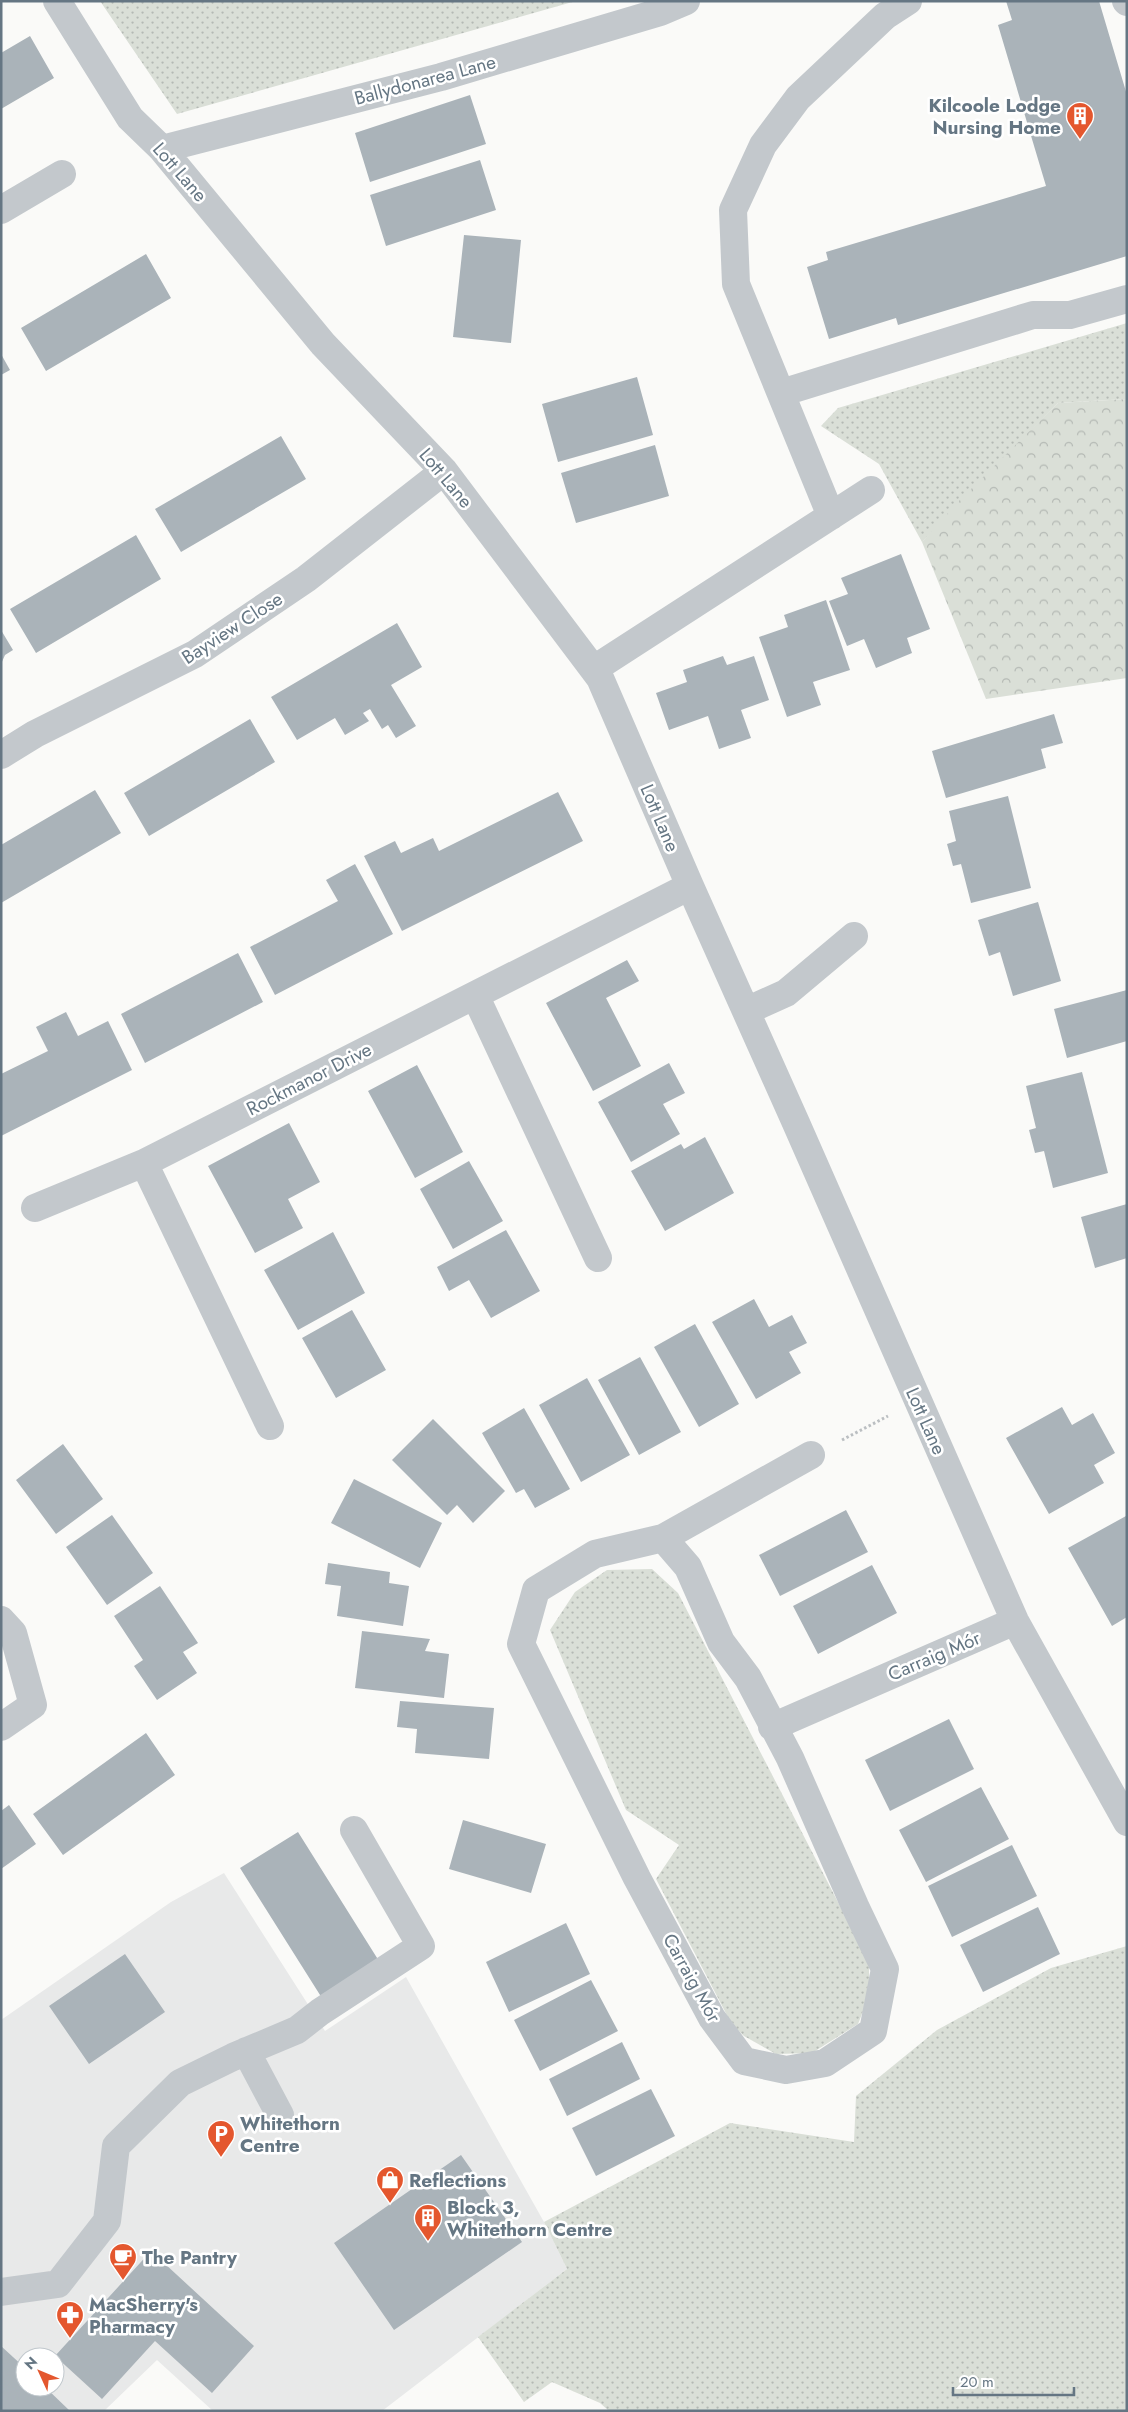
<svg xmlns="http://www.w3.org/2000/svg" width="1128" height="2412" font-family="Jost,sans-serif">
<defs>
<pattern id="grass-dots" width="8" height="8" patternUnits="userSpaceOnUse" patternTransform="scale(1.25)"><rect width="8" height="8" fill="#dadfd7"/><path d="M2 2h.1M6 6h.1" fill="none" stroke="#b4b9b4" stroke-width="1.8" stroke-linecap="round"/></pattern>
<pattern id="forest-crowns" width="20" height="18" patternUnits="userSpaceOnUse" patternTransform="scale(1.25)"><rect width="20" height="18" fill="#dadfd7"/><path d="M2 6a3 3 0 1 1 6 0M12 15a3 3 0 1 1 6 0" fill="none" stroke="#b4b9b4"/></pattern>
</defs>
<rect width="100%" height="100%" fill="#fafaf8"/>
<path fill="#e8e9e9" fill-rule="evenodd" d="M224,1873L325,2031L406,1977L544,2222L567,2269L382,2411H213L157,2360L104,2411H1V2020L171,1902ZM25,2357H55V2387H25Z"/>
<path fill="url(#grass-dots)" d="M100,1H576L177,114Z
M1127,323V399L1058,403L922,542L879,464L821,426L838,408Z
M652,1569L678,1593L869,1962V1996L858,2024L812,2053L776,2054L744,2036L731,2023L656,1879L679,1845L626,1810L550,1630L575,1592L607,1570Z
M1127,1946V2411H609L600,2403L552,2382L524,2402L478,2337L567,2269L544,2222L730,2123L854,2142L856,2096L937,2030L1051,1968Z"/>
<path fill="url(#forest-crowns)" d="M1127,399V678L986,699L922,542L957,503L1058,403Z"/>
<path fill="#aab3b9" d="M1006,1H1099L1127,95V256L898,325L896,318L829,339L807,267L828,260L826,252L1046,186L998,25L1012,20Z
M30,36L54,78L1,109V53Z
M470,95L486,144L370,182L355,133Z
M480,160L496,210L386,246L370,195Z
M464,235L521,240L511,343L453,337Z
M146,254L171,298L46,371L21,328Z
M1,354L10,370L1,375Z
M637,377L653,435L558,462L542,404Z
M281,436L306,479L181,552L155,509Z
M655,445L669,496L576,523L561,473Z
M136,535L161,579L36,653L10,609Z
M901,554L930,629L907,638L912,653L876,668L864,639L847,646L829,601L848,594L841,578Z
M826,600L850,670L813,682L821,705L787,717L759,637L788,627L784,615Z
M397,623L422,667L391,685L416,726L396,738L388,725L382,729L370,709L363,713L369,721L345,735L335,718L297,740L271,697Z
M1,630L13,650L5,655L1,664Z
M723,656L727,665L754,656L769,700L741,710L751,738L719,749L708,716L669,730L656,693L687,682L683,670Z
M1054,714L1063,743L1041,749L1046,768L946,798L932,751Z
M250,719L275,762L149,836L124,793Z
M95,790L121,833L1,903V845Z
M558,792L583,841L402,931L364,856L395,841L401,853L433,838L439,851Z
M1008,796L1031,888L971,903L961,864L953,866L947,844L956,841L949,811Z
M355,864L393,934L275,995L250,947L338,901L326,880Z
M1038,902L1061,981L1013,996L1000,952L989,956L978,920Z
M238,953L263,1002L145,1063L121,1014Z
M627,960L639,981L606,998L641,1066L593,1091L546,1003Z
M1127,990V1041L1067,1058L1054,1009Z
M66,1012L78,1036L108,1021L132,1070L1,1136V1074L48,1051L36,1027Z
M669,1063L685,1093L663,1104L680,1134L631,1162L598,1102Z
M417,1065L463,1152L415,1178L368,1091Z
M1082,1072L1108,1173L1053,1188L1044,1151L1035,1153L1029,1130L1036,1128L1026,1086Z
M289,1123L320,1182L288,1199L303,1228L255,1253L208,1166Z
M705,1137L734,1193L665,1231L631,1171L681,1144L684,1149Z
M469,1161L503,1221L453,1249L420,1189Z
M1127,1204V1258L1095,1268L1081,1217Z
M506,1230L540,1291L491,1318L469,1280L449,1291L437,1267Z
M333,1232L365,1293L298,1330L264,1270Z
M754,1299L769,1327L792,1315L807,1343L789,1352L801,1373L756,1399L712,1322Z
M352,1310L386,1370L336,1398L302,1338Z
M695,1324L739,1404L699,1427L654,1347Z
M640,1357L681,1432L639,1455L598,1380Z
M587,1378L630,1455L581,1482L539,1405Z
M1062,1407L1072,1425L1093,1413L1115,1453L1094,1465L1104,1483L1049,1514L1006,1438Z
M524,1408L570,1489L535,1508L524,1489L516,1493L482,1433Z
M433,1419L505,1491L473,1523L457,1505L447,1515L392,1460Z
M63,1444L103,1499L56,1534L16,1480Z
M354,1479L442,1523L420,1568L331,1523Z
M846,1510L868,1552L780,1596L759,1555Z
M112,1515L153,1573L107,1605L66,1547Z
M1126,1516L1127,1617L1112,1626L1068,1548Z
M328,1563L390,1572L389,1583L409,1586L403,1626L337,1616L341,1586L325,1584Z
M872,1565L897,1613L818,1654L793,1606Z
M160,1586L198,1643L183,1652L197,1673L157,1700L134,1666L143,1660L114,1616Z
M362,1631L430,1639L425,1651L449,1654L444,1698L355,1688Z
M400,1701L494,1708L489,1759L415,1753L417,1729L397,1727Z
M949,1719L974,1769L890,1811L865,1760Z
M146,1733L175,1775L63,1855L33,1814Z
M981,1787L1009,1839L926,1882L899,1830Z
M9,1805L36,1844L1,1869V1811Z
M463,1820L546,1844L531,1893L449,1869Z
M298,1832L389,1977L332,2014L240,1868Z
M1012,1845L1037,1896L952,1937L928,1886Z
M1038,1907L1060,1954L983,1992L960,1945Z
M566,1923L590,1974L509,2012L486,1962Z
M125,1954L165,2012L89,2064L49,2006Z
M591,1980L618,2031L540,2071L514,2020Z
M622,2042L640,2079L567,2116L549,2079Z
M651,2089L675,2136L596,2176L572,2128Z
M461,2155L522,2242L394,2330L334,2243Z
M151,2251L254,2346L212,2393L155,2341L102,2399L55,2356Z
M1,2346L25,2368V2387H45L70,2411H1Z"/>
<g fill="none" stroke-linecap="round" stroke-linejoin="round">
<path stroke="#bbbfc2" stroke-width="3" stroke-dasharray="2.5 2.5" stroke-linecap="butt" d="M842,1440L888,1416"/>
<path stroke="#c3c8cc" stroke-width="28" d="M57,1L130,118L162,149L323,344L444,471L600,678L690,886L796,1123L1015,1621L1127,1822
M1126,1L1127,2
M162,149L441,77L660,12L686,1
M1,210L62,174
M781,393L1033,315H1070L1127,299
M831,516L736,284L733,210L763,145L798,98L885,16L908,1
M594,669L871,490
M1,755L35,734L195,654L306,579L444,471
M475,995L598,1258
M746,1011L786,993L854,936
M144,1163L270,1426
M35,1208L144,1163L690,886
M663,1538L688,1567L721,1642L748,1678L790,1758L855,1906L885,1969L873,2031L825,2063L786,2070L744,2061L712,2018L637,1878L521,1644L536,1590L595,1554Z
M663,1538L811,1455
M1,1620L13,1633L33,1705L1,1727
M772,1727L1015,1621
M246,2051L280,2115
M1,2292L58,2284L107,2221L116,2146L180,2083L233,2057L297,2030L320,2012L421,1946L354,1830"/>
</g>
<defs>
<symbol id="building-pin" viewBox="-11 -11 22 30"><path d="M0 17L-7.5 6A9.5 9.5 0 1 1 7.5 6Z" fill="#e4572e" stroke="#fff"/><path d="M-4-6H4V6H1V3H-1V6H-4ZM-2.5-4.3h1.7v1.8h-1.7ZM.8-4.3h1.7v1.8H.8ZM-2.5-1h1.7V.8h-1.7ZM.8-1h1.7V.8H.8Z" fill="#fff"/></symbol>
<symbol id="parking-pin" viewBox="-11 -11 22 30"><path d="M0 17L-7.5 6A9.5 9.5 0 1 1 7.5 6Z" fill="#e4572e" stroke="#fff"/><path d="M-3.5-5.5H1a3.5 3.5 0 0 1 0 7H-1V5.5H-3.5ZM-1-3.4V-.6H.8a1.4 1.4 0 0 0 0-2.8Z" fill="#fff"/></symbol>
<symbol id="shop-pin" viewBox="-11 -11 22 30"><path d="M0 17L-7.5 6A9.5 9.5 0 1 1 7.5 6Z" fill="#e4572e" stroke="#fff"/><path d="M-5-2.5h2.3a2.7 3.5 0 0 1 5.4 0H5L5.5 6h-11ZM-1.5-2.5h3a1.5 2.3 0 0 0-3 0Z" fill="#fff"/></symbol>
<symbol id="cafe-pin" viewBox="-11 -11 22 30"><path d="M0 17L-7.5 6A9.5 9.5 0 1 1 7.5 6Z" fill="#e4572e" stroke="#fff"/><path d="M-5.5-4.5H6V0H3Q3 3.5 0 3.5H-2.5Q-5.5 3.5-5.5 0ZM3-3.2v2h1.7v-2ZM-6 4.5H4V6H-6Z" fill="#fff"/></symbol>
<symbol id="pharmacy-pin" viewBox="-11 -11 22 30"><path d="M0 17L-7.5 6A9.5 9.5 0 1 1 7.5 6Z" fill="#e4572e" stroke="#fff"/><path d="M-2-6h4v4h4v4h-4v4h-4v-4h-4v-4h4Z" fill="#fff"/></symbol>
</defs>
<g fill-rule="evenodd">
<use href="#building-pin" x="1064" y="100" width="32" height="43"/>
<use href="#parking-pin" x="205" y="2118" width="32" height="43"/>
<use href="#shop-pin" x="374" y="2164" width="32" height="43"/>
<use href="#building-pin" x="412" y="2202" width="32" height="43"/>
<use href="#cafe-pin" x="107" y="2241" width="32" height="43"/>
<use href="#pharmacy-pin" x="54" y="2299" width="32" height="43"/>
</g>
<g text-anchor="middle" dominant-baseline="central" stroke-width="5" stroke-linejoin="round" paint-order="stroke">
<g font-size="19" fill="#657683" stroke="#fff">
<text transform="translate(425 80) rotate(-15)">Ballydonarea Lane</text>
<text transform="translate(180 172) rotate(49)">Lott Lane</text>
<text transform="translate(446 478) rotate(50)">Lott Lane</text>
<text transform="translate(232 628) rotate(-33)">Bayview Close</text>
<text transform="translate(660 818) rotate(67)">Lott Lane</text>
<text transform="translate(309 1079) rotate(-27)">Rockmanor Drive</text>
<text transform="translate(926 1421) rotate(66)">Lott Lane</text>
<text transform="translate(934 1656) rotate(-23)">Carraig Mór</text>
<text transform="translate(692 1978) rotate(61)">Carraig Mór</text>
</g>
<g font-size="19" font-weight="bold" fill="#657683" stroke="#fff" text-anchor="start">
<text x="1061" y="105" text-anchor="end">Kilcoole Lodge<tspan x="1061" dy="22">Nursing Home</tspan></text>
<text x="240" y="2123">Whitethorn<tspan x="240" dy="22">Centre</tspan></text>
<text x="409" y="2180">Reflections</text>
<text x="447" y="2207">Block 3,<tspan x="447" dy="22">Whitethorn Centre</tspan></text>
<text x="142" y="2257">The Pantry</text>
<text x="89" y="2304">MacSherry's<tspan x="89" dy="22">Pharmacy</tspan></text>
</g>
</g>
<rect width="1128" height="2412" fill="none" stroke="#657683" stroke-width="5"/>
<g transform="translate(40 2372) rotate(314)"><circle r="24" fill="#ffffff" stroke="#c1c8cd"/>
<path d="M0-4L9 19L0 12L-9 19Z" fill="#e4572e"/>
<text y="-8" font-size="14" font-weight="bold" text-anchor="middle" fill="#657683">N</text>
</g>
<path d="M953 2387v8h121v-8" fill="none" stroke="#657683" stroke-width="2.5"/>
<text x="960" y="2387" font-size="15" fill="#657683" stroke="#ffffff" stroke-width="4" paint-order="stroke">20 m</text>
</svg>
